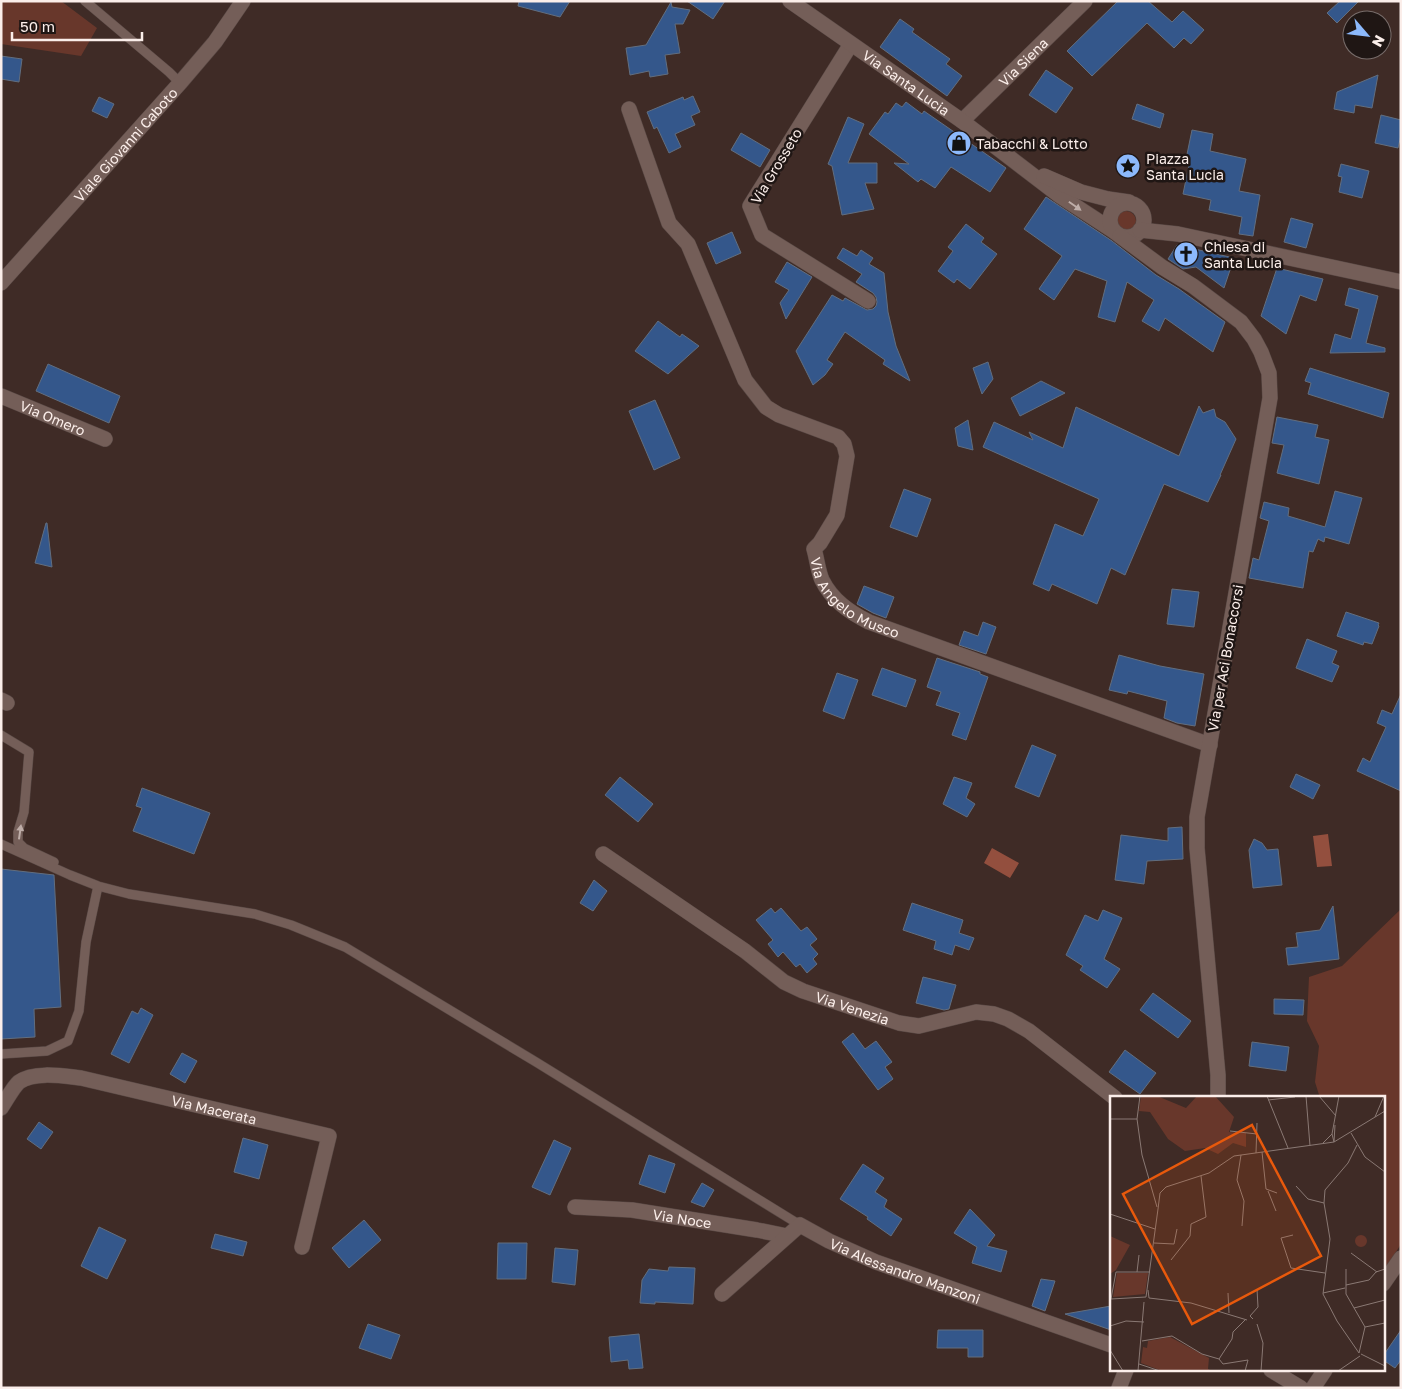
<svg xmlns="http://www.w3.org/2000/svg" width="1402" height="1389" font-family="'Golos Text',sans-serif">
<rect width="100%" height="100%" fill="#3f2b26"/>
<path fill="#68372b" d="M3,1H61L97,28L81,56L1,44V4Z
M1116 221a10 10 0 1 1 20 0a10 10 0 1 1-20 0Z
M1401,909V1244L1383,1272V1098H1320L1315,1082L1319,1046L1307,1021L1309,977L1342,966Z"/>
<path fill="#934f3e" d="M1328,834L1332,866L1317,867L1313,836Z
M992,848L1019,863L1010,878L984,863Z"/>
<path fill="#34578b" stroke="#626e7f" d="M519,1H570L560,17L518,6Z
M687,1H725L713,19Z
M1118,1H1148L1172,22L1183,11L1204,30L1191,44L1184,38L1174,48L1147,23L1092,76L1067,51Z
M1340,1H1359L1337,23L1327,13Z
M671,2L672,7L690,10L683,24H675L680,53L665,55L668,74L650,77L649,71L630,75L626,48L646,45Z
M900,19L914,29L912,32L950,59L946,64L962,76L947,96L880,47Z
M1,56L22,59L19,82L1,79Z
M1046,70L1073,88L1056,113L1029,95Z
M1378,75L1372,108L1355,105L1354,113L1334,109L1337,92Z
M693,96L700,112L691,116L695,125L675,134L681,147L669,153L657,127L654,129L647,112L683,97L684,100Z
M99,97L114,104L107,118L92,111Z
M906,102L922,114L924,111L1006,168L990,192L951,167L935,188L921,179L918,182L894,163L909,164L869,134L885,112L888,114L896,103L902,107Z
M1137,104L1164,114L1160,128L1132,119Z
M1381,115L1401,120V135L1398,148L1375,143Z
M848,117L864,124L848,163H877V183H865L874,209L842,215L832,166L828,164Z
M1192,130L1213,134L1210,151L1246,159L1239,191L1260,195L1253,236L1239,234L1242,217L1209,210L1211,200L1183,194L1189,165L1185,164Z
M741,133L770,150L760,167L731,150Z
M1341,164L1369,171L1362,198L1339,192L1342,177L1338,176Z
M1046,197L1112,241L1156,275L1179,289L1225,322L1213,352L1165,318L1159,331L1142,321L1154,300L1127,282L1115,322L1098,317L1107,281L1075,269L1054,300L1039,289L1062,256L1024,229Z
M1291,218L1313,224L1306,248L1284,242Z
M966,224L984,238L981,242L997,254L970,289L957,279L954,283L938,271L953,251L948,247Z
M732,232L741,253L716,264L707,243Z
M1177,245L1234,258L1224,288L1196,267L1183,269L1168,259Z
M843,248L857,256L861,250L873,258L869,264L884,273L888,312L896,346L910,381L883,364L885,360L845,332L827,360L833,364L825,375L813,385L796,351L832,295L843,301L845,298L867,310L873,309L876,306L877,302L876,297L873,293L856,282L862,274L837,258Z
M787,262L812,277L786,319L780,303L789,290L775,282Z
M1277,268L1323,279L1316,301L1300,295L1286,334L1261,316Z
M1349,288L1378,296L1366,343L1385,348V352L1330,353L1335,334L1351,339L1359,309L1345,305Z
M658,321L680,337L682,334L699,346L668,374L635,351Z
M988,362L993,379L982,394L973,368Z
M48,364L120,396L109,423L36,391Z
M1310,368L1389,393L1383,418L1308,394L1311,383L1305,381Z
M1041,381L1065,393L1020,416L1011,398Z
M655,400L680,458L654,470L629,411Z
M1199,406L1203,413L1214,409L1216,417L1225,422L1236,439L1220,475H1221L1208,502L1164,484L1125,575L1111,568L1097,604L1052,584L1049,591L1033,584L1055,524L1083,536L1099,499L983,447L994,422L1033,440L1029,432L1063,448L1076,407L1179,456Z
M1277,417L1318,425L1315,437L1329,440L1319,484L1277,473L1284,445L1272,443Z
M968,420L973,450L958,446L955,428Z
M904,489L931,499L917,537L890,527Z
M1335,491L1362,498L1349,544L1325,537L1324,542L1318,539L1313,552L1309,551L1303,588L1249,578L1253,558L1259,560L1269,521L1260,518L1264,502L1289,508L1288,516L1325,527Z
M46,523H47L52,567L35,563Z
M864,586L894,597L886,618L873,613L857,604Z
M1172,589L1199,592L1194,627L1167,624Z
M1346,612L1379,623L1378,625L1379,626L1372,644L1364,642L1363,645L1337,636Z
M983,622L996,627L986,654L959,645L964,631L978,636Z
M1307,639L1337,651L1332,663L1339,666L1332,682L1296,668Z
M1119,655L1160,666L1204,674L1195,726L1177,723L1164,718L1167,701L1128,691L1127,694L1109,690Z
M937,658L980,672V674L988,677L966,740L952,735L960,713L936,705L941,692L927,687Z
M882,668L916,680L906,707L872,695Z
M837,673L858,680L844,719L823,711Z
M1401,694V791L1357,771L1363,758L1370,762L1386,727L1377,723L1382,710L1392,714Z
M1032,745L1056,755L1039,797L1015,787Z
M1296,774L1320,785L1313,799L1290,787Z
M620,777L653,804L638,822L605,795Z
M954,777L972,783L966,798L975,804L967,817L943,804Z
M142,788L210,813L194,854L133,831L142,808L136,806Z
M1182,827L1183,859L1147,861L1144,884L1115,880L1121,835L1168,841V828Z
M1254,839L1262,843L1267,850L1278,849L1282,885L1253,888L1249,850Z
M1,869L54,875L61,1007L34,1009L35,1037L1,1039Z
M594,880L607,891L593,911L580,903Z
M912,903L963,920L959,933L974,938L969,950L955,945L952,955L934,949L936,941L903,930Z
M1333,906L1339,959L1288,965L1286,948L1298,947L1296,933L1320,930Z
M771,908L775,913L781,908L801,931L807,927L817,939L810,945L818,954L813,959L817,964L807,973L800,964L796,967L783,952L778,957L768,944L773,940L756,920Z
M1103,910L1122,918L1104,959L1120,969L1107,988L1080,970L1083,966L1066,955L1085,915L1098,921Z
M923,977L956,985L949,1009L944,1010L916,1003Z
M1153,993L1191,1021L1178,1038L1140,1010Z
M1274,999L1304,1000L1303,1015L1274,1014Z
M141,1008L153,1015L129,1063L111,1054L132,1011L138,1014Z
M853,1033L865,1049L876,1041L892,1062L885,1067L893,1079L878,1090L842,1042Z
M1252,1042L1289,1047L1286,1071L1249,1066Z
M1125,1050L1156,1073L1140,1094L1109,1072Z
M182,1053L197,1061L185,1083L170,1074Z
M39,1122L53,1132L41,1149L27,1139Z
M243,1138L268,1145L259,1179L234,1172Z
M554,1140L571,1148L550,1195L532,1187Z
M649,1155L675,1164L665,1193L639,1184Z
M863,1164L884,1178L875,1192L887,1200L884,1207L902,1219L891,1236L867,1219L868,1217L840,1199Z
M702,1183L714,1190L704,1207L691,1202Z
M970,1209L995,1235L987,1246L1007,1251L1001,1272L972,1263L977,1247L954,1233Z
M364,1220L381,1240L349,1268L332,1248Z
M99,1227L126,1240L107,1279L81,1266Z
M215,1234L247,1242L243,1256L211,1248Z
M498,1243H527L526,1279H497Z
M555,1248L578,1250L575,1285L552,1282Z
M669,1267L695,1268L693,1304L655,1302V1304L640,1303L642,1280L649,1269L668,1271Z
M1041,1279L1055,1281L1045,1311L1032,1306Z
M1111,1306V1330L1065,1314Z
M368,1324L400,1335L391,1359L359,1348Z
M938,1330H983V1357H968V1348H937Z
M1401,1330V1360L1395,1368L1383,1360V1356Z
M639,1334L643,1368L629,1369L628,1360L611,1362L609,1337Z"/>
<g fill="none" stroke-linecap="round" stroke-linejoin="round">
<defs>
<path id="lane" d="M85,1L169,72L180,83
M1,735L29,752L24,812L18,832V842L24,848L54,862
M1,844L70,875L98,886L129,894L255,914L291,925L345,947L536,1062L800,1225
M1,1054L47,1051L68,1041L79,1011L86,942L98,886"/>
<g id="street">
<path d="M851,44L750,206L762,235L868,301"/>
<path id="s1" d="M629,109L669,223L688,244L745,380L766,407L779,415L838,437L844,444L847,456L837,515L820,543L814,549C817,559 818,571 822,580C832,600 849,612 869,622L1210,745"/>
<path id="s2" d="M962,121L1085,1"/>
<path id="s3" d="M1,396L105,439"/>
<path d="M1,700L7,703"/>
<path id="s4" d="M603,854L745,951L784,982L803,991L899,1023L919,1026L976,1012L994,1014L1008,1019L1029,1031L1115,1098"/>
<path id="s5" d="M1,1108C6,1101 13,1087 19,1082C34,1071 63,1076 81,1078L329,1136L302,1247"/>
<path id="s6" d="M575,1207L632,1210L757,1230L787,1236"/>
<path d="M1383,1284L1401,1258"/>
<path id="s7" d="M722,1294L800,1225L829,1241L876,1262L1111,1345"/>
<path d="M1271,1370L1301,1388"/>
<path d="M1313,1388L1325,1370"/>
</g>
<g id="secondary">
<path id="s8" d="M790,1L962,121L1060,196L1115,232"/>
<path d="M1044,176L1081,192L1108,199L1129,202"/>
<circle cx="1127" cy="220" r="17"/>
<path d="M1140,230L1178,234L1401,282"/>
<path d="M1120,236L1162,267L1193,286L1241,322L1254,339L1261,352L1269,373L1270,398L1197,817V848L1218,1075V1098"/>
<path id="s9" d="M1,283L180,83L215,42L243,1"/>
<path d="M1119,1388L1126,1370"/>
</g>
</defs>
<use href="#lane" stroke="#584844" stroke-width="10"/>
<use href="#street" stroke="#584844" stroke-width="16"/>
<use href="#secondary" stroke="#584844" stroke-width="16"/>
<use href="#lane" stroke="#745e58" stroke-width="9"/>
<use href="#street" stroke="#745e58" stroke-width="15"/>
<use href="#secondary" stroke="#745e58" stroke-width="15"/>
</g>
<defs><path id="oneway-solid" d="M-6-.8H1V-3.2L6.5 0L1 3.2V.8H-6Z" transform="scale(1.25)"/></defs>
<g fill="#beada8">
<use href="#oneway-solid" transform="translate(1075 206) rotate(35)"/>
<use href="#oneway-solid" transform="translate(20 832) rotate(-82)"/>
</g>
<defs>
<symbol id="shop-disc" viewBox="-11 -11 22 22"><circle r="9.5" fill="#8cb9fc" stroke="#1f1614"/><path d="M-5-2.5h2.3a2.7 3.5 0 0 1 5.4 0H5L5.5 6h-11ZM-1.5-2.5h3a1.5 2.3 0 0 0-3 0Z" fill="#111"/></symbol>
<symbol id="sight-disc" viewBox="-11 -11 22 22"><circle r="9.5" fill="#8cb9fc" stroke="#1f1614"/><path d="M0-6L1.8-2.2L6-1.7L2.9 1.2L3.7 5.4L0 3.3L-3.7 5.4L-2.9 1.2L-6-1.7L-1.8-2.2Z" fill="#111"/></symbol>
<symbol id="church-disc" viewBox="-11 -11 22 22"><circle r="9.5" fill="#8cb9fc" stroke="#1f1614"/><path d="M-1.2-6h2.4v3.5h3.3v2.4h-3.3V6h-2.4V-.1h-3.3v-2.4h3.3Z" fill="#111"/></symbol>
</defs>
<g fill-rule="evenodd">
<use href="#shop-disc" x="945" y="129" width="28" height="28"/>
<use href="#sight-disc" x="1114" y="152" width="28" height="28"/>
<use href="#church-disc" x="1172" y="240" width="28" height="28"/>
</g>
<g text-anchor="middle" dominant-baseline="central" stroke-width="5" stroke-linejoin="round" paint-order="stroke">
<g font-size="14" fill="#fbeeea" stroke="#1f1614">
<text stroke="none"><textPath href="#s2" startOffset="85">Via Siena</textPath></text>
<text stroke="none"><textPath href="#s8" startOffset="142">Via Santa Lucia</textPath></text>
<text stroke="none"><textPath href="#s9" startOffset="186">Viale Giovanni Caboto</textPath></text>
<text transform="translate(776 166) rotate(-59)">Via Grosseto</text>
<text stroke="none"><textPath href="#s3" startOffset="56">Via Omero</textPath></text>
<text stroke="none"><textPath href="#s1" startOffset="600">Via Angelo Musco</textPath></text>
<text transform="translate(1225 658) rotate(-80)">Via per Aci Bonaccorsi</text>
<text stroke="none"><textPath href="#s4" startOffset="295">Via Venezia</textPath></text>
<text stroke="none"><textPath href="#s5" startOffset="232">Via Macerata</textPath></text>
<text stroke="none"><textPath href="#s6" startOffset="108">Via Noce</textPath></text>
<text stroke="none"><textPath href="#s7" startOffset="219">Via Alessandro Manzoni</textPath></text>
</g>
<g font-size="14" fill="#fbeeea" stroke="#1f1614" text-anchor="start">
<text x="976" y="143">Tabacchi &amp; Lotto</text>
<text x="1146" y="158">Piazza<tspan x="1146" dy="16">Santa Lucia</tspan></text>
<text x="1204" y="246">Chiesa di<tspan x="1204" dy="16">Santa Lucia</tspan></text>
</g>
</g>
<g transform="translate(1110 1096)">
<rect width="275" height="275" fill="#3f2b26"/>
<path d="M31,0H47L76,12L87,0H105L124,21L119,36L136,37V51L123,47L108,58L95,52L75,55L58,43L40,16L29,15ZM245 145a6 6 0 1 1 12 0a6 6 0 1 1-12 0ZM0,140L20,149L6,174L0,178ZM7,177H38L35,198L3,201ZM60,241L99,262L98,273L102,275H52L31,267L33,251L37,252L38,245Z" fill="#68372b"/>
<path fill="none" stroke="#8a7974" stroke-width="1" d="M30,0L27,23L32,59L47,111M157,0L178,52M196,0L200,50M209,0L226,20M158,4L185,1M265,21L274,0M0,23H27M120,35L147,38M241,37L255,61L275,76M222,38L224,46L275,15M213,47L222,38L229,0M247,49L238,67L215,94L214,107L220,143L213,198L227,225L249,257M152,56L156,93L167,97M146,57L147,27M131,59L127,84L134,105L132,130M186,90L198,103L214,107M158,95L166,115M48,113L50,97L56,91L99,77L124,60L224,46L225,29M0,118L45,133M183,139L171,142L181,172L215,177M44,147L64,148L67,133M241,157L267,176M61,164L80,140L81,128L96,121L91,80M236,173V198L255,231L249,257M27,176L29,159M236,189L259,184L266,176L275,173M38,194L39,202L81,207L137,224M118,197L119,217M213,197L235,192M36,201L48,113M1,203L6,176H40M1,203L36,201M244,212L275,204M143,223L140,220L148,211L147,193M147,228L153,247L151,275M0,230L16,225L34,226M255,231L275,227M32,245L62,240L92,258L109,263L122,243L123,236L136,223M0,254L13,275M251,258L275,270M109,263L113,268L138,264L135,275M29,268L50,275M28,275L34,206M228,275L250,260"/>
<path fill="#e8590c" fill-opacity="0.15" stroke="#e8590c" stroke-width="2.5" d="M142,29L211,160L82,228L13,98Z"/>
<rect width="275" height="275" fill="none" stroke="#fbeeea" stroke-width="2.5"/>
</g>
<rect width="1402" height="1389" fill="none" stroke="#fbeeea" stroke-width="5"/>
<g transform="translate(1367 35) rotate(118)"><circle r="24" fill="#1f1614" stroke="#776c6a"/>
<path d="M0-4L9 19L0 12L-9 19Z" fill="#8cb9fc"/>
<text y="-8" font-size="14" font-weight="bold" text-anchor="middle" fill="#fbeeea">N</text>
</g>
<path d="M12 32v8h130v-8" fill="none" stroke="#fbeeea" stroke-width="2.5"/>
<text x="20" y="32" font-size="15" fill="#fbeeea" stroke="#1f1614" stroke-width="4" paint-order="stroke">50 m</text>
</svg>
